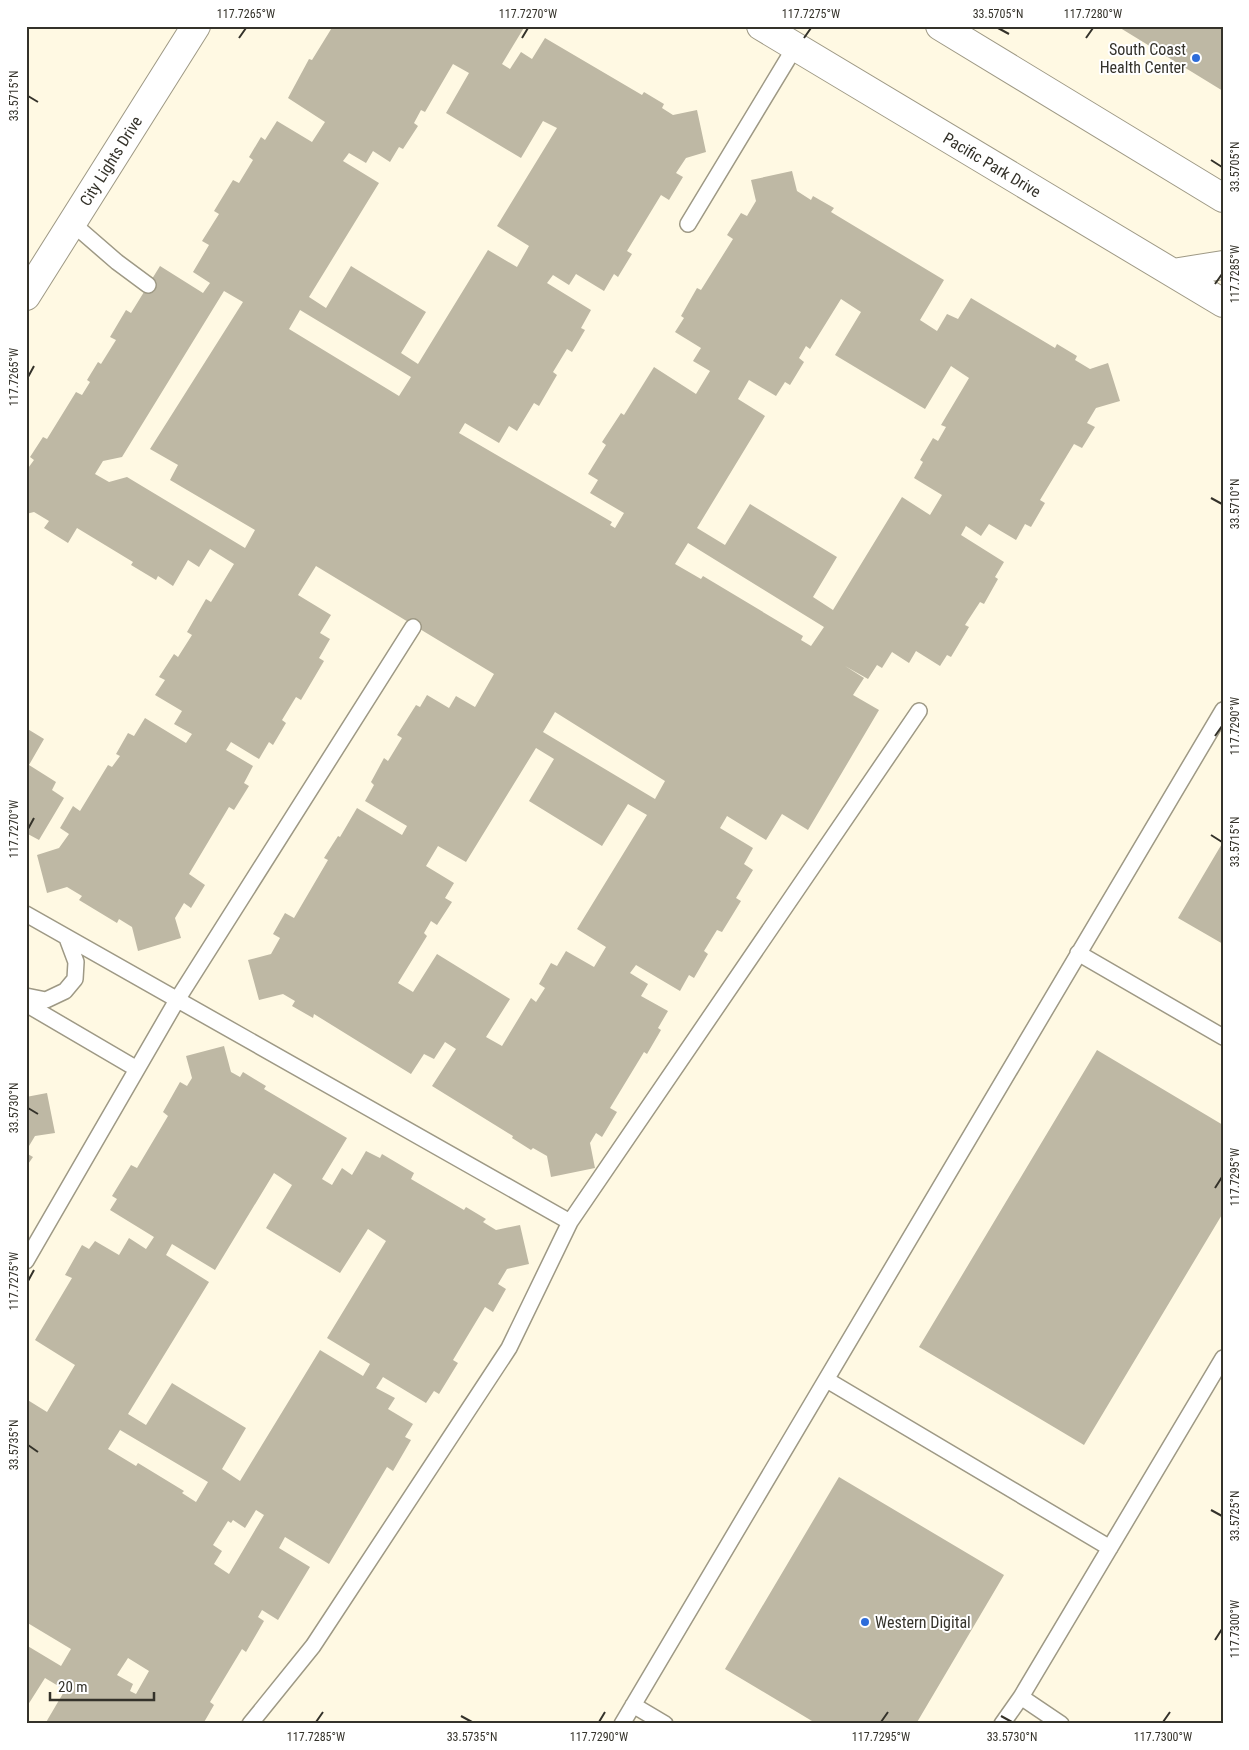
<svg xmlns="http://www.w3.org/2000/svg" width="1249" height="1750" font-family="'Roboto Condensed',sans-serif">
<rect width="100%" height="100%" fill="#fff9e3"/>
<path fill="#beb8a4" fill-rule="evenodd" d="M333,26H525L502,64L510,69L521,52L532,59L545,38L642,95L644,92L664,104L662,108L673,115L697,110L706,152L686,158L676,173L683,177L669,200L661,195L627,251L632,254L618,277L614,274L604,291L576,274L569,285L553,275L547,283L591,310L581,328L585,330L572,352L567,349L553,372L557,375L539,406L534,403L517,431L509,426L499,443L465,423L459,433L612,522L610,525L615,528L624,513L590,493L598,480L588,474L606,445L602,442L621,413L624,415L654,367L696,394L710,371L693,361L701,348L675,332L684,318L681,316L697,288L701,290L733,239L727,235L741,213L747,216L756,201L751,180L792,171L797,191L811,200L813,196L834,208L831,212L944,280L920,320L937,331L947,314L958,319L971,298L1055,348L1057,344L1077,356L1075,360L1090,369L1108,363L1120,401L1096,408L1087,423L1095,427L1082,448L1074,444L1040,500L1045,503L1031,527L1025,524L1016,540L989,524L981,536L966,526L961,535L1004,562L995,577L998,579L984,604L980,602L965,625L969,627L951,657L947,655L940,666L916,651L909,663L892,652L882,668L877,665L868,679L845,666L864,678L853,695L879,710L808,830L782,814L766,840L727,816L720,828L753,848L744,864L753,870L736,898L741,901L722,932L717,930L704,951L708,954L694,978L689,975L680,991L636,965L630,973L648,984L641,996L668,1011L658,1028L661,1030L647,1054L644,1052L610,1108L617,1112L602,1137L596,1133L590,1143L595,1168L551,1177L547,1156L533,1148L531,1150L512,1138L513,1136L432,1086L456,1049L445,1042L434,1059L424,1054L411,1074L314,1014L313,1018L292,1006L295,1001L283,994L259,1000L248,960L271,954L280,938L273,934L285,913L294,918L328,860L324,858L338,836L340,837L357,808L402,835L407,826L365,801L374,785L371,782L384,758L388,761L402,738L397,735L416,705L420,707L427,695L449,708L456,696L475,707L494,674L316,566L298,595L331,615L320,633L330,639L319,658L324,661L301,700L296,697L282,720L286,723L273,745L269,742L259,759L231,742L226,750L253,766L244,783L249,786L234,810L229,807L189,874L205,885L191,908L184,903L175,918L181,938L138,951L132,927L119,919L117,923L79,900L82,896L67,887L47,893L37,855L59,848L69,834L60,828L73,806L80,811L108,765L112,767L120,756L116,754L128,733L134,736L145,718L186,743L192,734L174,724L182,711L155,695L165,680L159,677L174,654L178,657L192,635L187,632L206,599L211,602L234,564L210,549L199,567L188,560L173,586L158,576L156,580L131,565L133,562L77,528L68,543L44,528L49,521L34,512L26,514V471L34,460L30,457L43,437L47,439L76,392L82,395L90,382L87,380L98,362L101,364L116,340L110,337L126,310L131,313L160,266L203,293L210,283L193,272L209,245L202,241L219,214L214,211L233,180L239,183L253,160L249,157L261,137L265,140L277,121L312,142L325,122L288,98L309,59L312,60ZM453,64L469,73L446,113L521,158L543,121L557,128L497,226L529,246L517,267L488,250L418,364L401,353L426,312L351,266L326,308L309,297L379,183L343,161L349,153L366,163L373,151L390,162L399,147L403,149L418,126L414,123L421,110L425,112ZM224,291L243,302L150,449L178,465L170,480L255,530L245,548L127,477L109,482L95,474L103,461L122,457ZM841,299L861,312L835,355L925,409L951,366L969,378L941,425L946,427L938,441L933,438L920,460L923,462L914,478L942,495L930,515L902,497L833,610L813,597L837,557L750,504L725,545L697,528L765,416L738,399L749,380L776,396L785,382L790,385L804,362L799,358L806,346L810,349ZM300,310L411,377L399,396L289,329ZM688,543L824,627L811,646L801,640L803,636L703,576L701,579L675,564ZM555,712L665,781L655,799L543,732ZM536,748L554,759L529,801L602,846L628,804L647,815L577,929L606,947L594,967L566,951L557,966L551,963L539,984L545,988L536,1002L531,998L502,1046L486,1037L510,999L437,954L413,992L398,983L427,936L424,933L431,921L437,925L452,902L445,898L454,883L426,866L438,846L466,862Z
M1117,26H1223V91Z
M26,728L44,739L29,765L56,782L52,790L64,798L39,840L26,833Z
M1223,842V944L1178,918Z
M224,1046L231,1072L240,1077L243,1072L266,1086L264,1089L347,1138L322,1179L332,1185L342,1168L352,1175L366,1151L380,1158L382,1154L414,1173L411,1179L464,1210L466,1207L486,1219L483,1222L496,1230L520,1225L529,1264L507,1269L498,1284L506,1289L493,1312L485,1307L453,1360L458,1363L439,1394L434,1391L426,1403L383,1377L376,1388L395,1398L388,1409L413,1424L405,1437L411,1440L393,1471L387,1467L329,1564L285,1537L279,1548L310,1567L278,1620L262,1610L258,1617L264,1621L246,1652L242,1649L210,1702L214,1705L203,1724H45L65,1690L45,1678L26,1708V1645L61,1666L71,1649L26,1622V1399L47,1412L75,1365L35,1340L72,1278L65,1275L82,1245L89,1249L95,1241L119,1255L129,1238L146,1249L154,1237L110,1210L117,1199L112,1196L131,1165L137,1168L168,1116L163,1112L180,1082L187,1086L192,1078L186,1056ZM274,1173L292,1185L266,1228L340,1273L368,1229L386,1241L327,1338L370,1364L363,1376L320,1350L240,1481L222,1469L246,1428L172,1383L146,1425L128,1414L209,1282L166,1255L172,1244L215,1270ZM120,1430L208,1482L196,1502L182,1493L184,1491L138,1463L136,1466L108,1449ZM256,1510L264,1515L229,1574L214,1564L222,1551L213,1545L228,1521L231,1523L233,1520L245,1528ZM128,1658L149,1671L136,1694L130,1691L133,1684L117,1675Z
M1097,1050L1223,1125V1213L1084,1445L919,1347Z
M47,1093L55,1133L35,1136L26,1151V1097Z
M26,1153L33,1157L26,1167Z
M839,1477L1004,1575L916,1724H817L725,1669Z"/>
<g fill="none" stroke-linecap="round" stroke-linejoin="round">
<defs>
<path id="service" d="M72,223L117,262L148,285
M688,224L795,47
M26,914L570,1222L509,1348L313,1646L250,1724
M1078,953L1223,1037
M26,996L46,1000L65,991L75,979L76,962L67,938
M26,1004L137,1069
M570,1222L919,711
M26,1261L177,1000L413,627
M827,1380L1110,1548
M1021,1697L1061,1724
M633,1705L665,1724
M622,1724L1223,710
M1002,1724L1021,1697L1223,1358"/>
<path id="minor" d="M26,296L196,26"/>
<path id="secondary" d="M761,26L1223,303
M940,26L1223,198
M1173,273L1223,265"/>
</defs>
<use href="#service" stroke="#9e9985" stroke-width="18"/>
<use href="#minor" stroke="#9e9985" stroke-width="30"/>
<use href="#secondary" stroke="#9e9985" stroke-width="30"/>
<use href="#service" stroke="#fff" stroke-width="15"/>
<use href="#minor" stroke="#fff" stroke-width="28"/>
<use href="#secondary" stroke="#fff" stroke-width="28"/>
</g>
<path fill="none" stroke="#34322a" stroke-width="2" d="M998,28L1009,34M239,38L246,28M522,38L528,28M804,38L811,28M1086,38L1093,28M28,96L38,102M1211,160L1222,167M1215,284L1222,274M28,377L34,366M1211,498L1222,504M1215,736L1222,726M28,829L34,818M1211,835L1222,842M28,1108L38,1114M1215,1188L1222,1177M28,1281L34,1270M28,1445L38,1452M1211,1510L1222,1516M1215,1640L1222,1629M461,1716L472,1722M1001,1716L1012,1722M316,1722L323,1712M599,1722L605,1712M881,1722L888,1712M1163,1722L1170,1712"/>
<g fill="#2d6cda" stroke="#fff" stroke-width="2">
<circle cx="1196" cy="58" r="5"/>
<circle cx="865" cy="1622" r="5"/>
</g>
<g text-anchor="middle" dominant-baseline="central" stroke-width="4" stroke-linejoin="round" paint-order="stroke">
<g font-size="16" fill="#34322a" stroke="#fff" text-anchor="end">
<text x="1186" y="49">South Coast<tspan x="1186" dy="18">Health Center</tspan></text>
<text x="875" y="1622" text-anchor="start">Western Digital</text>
</g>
<g font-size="16" fill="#34322a" stroke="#fff">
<text transform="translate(111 161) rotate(-58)">City Lights Drive</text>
<text transform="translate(992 165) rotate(31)">Pacific Park Drive</text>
</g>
</g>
<rect width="1249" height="1750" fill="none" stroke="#ffffff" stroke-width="55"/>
<path d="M50 1692v8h104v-8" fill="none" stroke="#34322a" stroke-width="2.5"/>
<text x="58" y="1692" font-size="15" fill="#34322a" stroke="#ffffff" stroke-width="4" paint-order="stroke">20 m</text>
<rect x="28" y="28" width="1194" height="1694" fill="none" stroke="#34322a" stroke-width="2"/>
<g font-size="12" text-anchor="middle" fill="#34322a">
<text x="246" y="18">117.7265°W</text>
<text x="528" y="18">117.7270°W</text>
<text x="811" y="18">117.7275°W</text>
<text x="998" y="18">33.5705°N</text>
<text x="1093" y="18">117.7280°W</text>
<text transform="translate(14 96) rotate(-90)" y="4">33.5715°N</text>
<text transform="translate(1235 167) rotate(-90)" y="4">33.5705°N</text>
<text transform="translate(1235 274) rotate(-90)" y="4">117.7285°W</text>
<text transform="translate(14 377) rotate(-90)" y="4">117.7265°W</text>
<text transform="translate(1235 504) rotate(-90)" y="4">33.5710°N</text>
<text transform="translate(1235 726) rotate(-90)" y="4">117.7290°W</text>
<text transform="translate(14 829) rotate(-90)" y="4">117.7270°W</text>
<text transform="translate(1235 842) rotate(-90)" y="4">33.5715°N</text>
<text transform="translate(14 1108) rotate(-90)" y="4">33.5730°N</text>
<text transform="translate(1235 1177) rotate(-90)" y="4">117.7295°W</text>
<text transform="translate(14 1281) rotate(-90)" y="4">117.7275°W</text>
<text transform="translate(14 1445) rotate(-90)" y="4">33.5735°N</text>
<text transform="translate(1235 1516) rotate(-90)" y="4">33.5725°N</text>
<text transform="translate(1235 1629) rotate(-90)" y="4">117.7300°W</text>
<text x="316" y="1741">117.7285°W</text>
<text x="472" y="1741">33.5735°N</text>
<text x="599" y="1741">117.7290°W</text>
<text x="881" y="1741">117.7295°W</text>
<text x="1012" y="1741">33.5730°N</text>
<text x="1163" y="1741">117.7300°W</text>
</g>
</svg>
